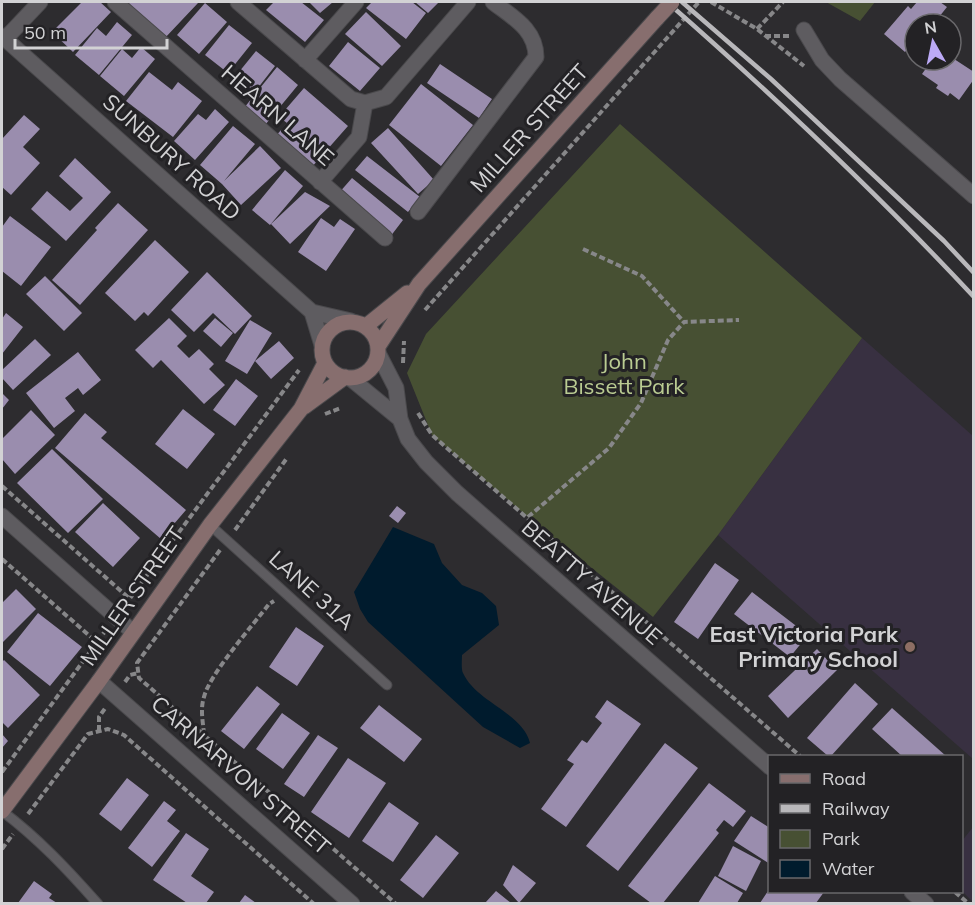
<svg xmlns="http://www.w3.org/2000/svg" width="975" height="905" font-family="Mulish,sans-serif">
<rect width="100%" height="100%" fill="#2d2c2f"/>
<path fill="#383041" d="M862,338L973,436V759L718,535Z
M973,827V902L962,891V841Z"/>
<path fill="#475033" d="M826,2H875L860,21Z
M620,124L862,338L718,535L653,617L528,517L432,435L407,373L426,334Z"/>
<path fill="#001b2d" d="M393,527L434,544L442,563L462,585L482,593L496,606L499,625L462,655C462,660 461,669 463,673C476,702 523,713 530,743L520,748L483,727L368,622L360,609L354,592Z"/>
<path fill="#9a8dae" d="M82,2H100L111,12L73,52L52,32Z
M120,2H196L198,3L164,39Z
M274,2H301L324,20L305,42L266,10Z
M309,2H333L320,13Z
M372,2H412L426,13L406,39L366,8Z
M415,2H439L428,13Z
M917,2H940L947,7L939,17L945,23L915,24V43L914,42L905,52L884,34L908,6L911,9Z
M205,3L227,22L199,54L177,35Z
M366,12L401,46L382,66L345,34Z
M117,22L132,35L99,75L75,55L97,28L106,36Z
M229,25L252,43L228,73L205,55Z
M348,42L380,68L360,91L329,66Z
M141,47L155,59L124,96L100,76L122,49L132,58Z
M256,51L275,66L250,98L230,83Z
M951,57L974,72V79L959,100L950,93L948,96L936,88L938,85L922,74L932,60H951Z
M440,64L492,99L479,118L427,83Z
M277,67L298,85L265,125L244,108Z
M149,72L172,90L178,82L202,101L173,137L126,101Z
M421,84L473,125L441,166L389,125Z
M304,88L348,126L311,168L275,137L287,123L279,117Z
M215,109L229,122L195,160L174,141L198,114L206,120Z
M24,115L40,129L23,147L40,163L11,195L2,187V139Z
M233,126L255,144L224,181L260,146L281,168L241,205L222,184L200,165Z
M388,128L434,180L418,194L371,143Z
M367,156L420,197L408,212L355,170Z
M75,158L111,192L66,241L31,209L47,191L70,211L83,198L59,176Z
M285,170L303,186L270,225L252,210Z
M352,178L403,220L390,237L338,194Z
M305,192L330,206L290,244L271,224Z
M118,203L148,230L80,305L52,280L97,230L95,228Z
M10,216L51,247L21,286L2,271V227Z
M321,218L334,227L340,219L355,229L326,271L298,252Z
M155,240L189,272L148,316L144,312L135,321L105,293Z
M207,272L252,316L235,334L213,313L194,332L171,310Z
M45,276L82,313L64,331L26,294Z
M6,313L23,327L2,354V319Z
M169,318L187,336L177,346L189,358L199,349L214,364L209,369L225,385L204,404L161,360L153,368L135,350Z
M215,318L233,333L221,347L203,331Z
M250,320L272,333L247,374L225,361Z
M35,339L51,355L13,390L2,378V370Z
M279,341L294,358L271,379L255,361Z
M78,352L101,380L83,395L78,388L65,398L75,411L54,428L26,393Z
M236,379L258,396L235,426L213,410Z
M2,393L9,400L2,409Z
M183,409L215,434L187,469L155,444Z
M31,410L55,435L15,474L2,459V439Z
M85,413L107,432L101,438L186,510L161,539L55,448Z
M52,449L103,499L68,533L17,483Z
M103,503L140,538L113,567L75,532Z
M397,506L406,513L398,523L389,516Z
M715,563L739,580L698,639L674,622Z
M16,589L36,609L2,643V603Z
M752,592L808,635L790,657L734,614Z
M38,613L82,647L50,686L7,652Z
M296,627L324,646L297,686L269,667Z
M817,649L837,670L788,718L768,696Z
M4,660L40,695L8,728L2,722V662Z
M855,683L878,704L831,756H828L807,738Z
M257,686L280,704L244,749L221,731Z
M607,700L641,724L566,827L541,809L574,764L567,760L582,740L587,743L602,723L595,717Z
M379,705L422,739L404,762L360,728Z
M892,708L946,756H902L872,729Z
M282,713L310,733L283,769L256,749Z
M2,734L8,741L2,748Z
M318,735L338,748L304,797L284,784Z
M665,743L698,768L618,871L586,846Z
M348,758L386,783L349,838L311,812Z
M127,778L149,795L121,831L99,814Z
M709,783L746,811L733,827L724,820L716,830L719,833L663,903H651L628,886Z
M164,801L176,810L167,821L180,831L152,867L128,848Z
M389,802L419,823L393,862L362,841Z
M751,816L770,828V864L734,841Z
M186,833L209,849L191,876L214,892L206,903H187L153,880Z
M436,835L459,853L423,898L400,880Z
M733,846L761,861L746,891L718,876Z
M513,865L536,883L519,903L503,885Z
M715,876L743,893L737,903H698Z
M34,881L52,894L49,898L57,903H18Z
M770,888V892H824L816,903H760Z
M496,891L511,903H485Z
M245,895L256,903H239Z"/>
<g fill="none" stroke-linecap="round" stroke-linejoin="round">
<defs>
<path id="lane" d="M210,525L387,685
M2,811C38,838 68,870 98,904"/>
<path id="street" d="M115,2L385,238
M238,2L351,99L365,103
M804,30L822,60L840,79L974,196
M2,36L312,312L351,321
M5,39L40,2
M305,60L356,2
M320,182L359,137L365,103L386,97L468,2
M418,212L536,57C536,29 512,17 493,2
M312,312L322,345
M379,355L396,388L400,419L408,439L426,462L457,493L770,767
M350,378L400,419
M2,516L133,632
M99,681L352,904
M912,892L926,904"/>
<path id="secondary" d="M322 350a28 28 0 1 1 56 0a28 28 0 1 1-56 0Z
M366,326L407,293
M379,345L419,284L657,18
M304,407L345,377
M2,811L99,681L210,525L301,409L325,363"/>
</defs>
<use href="#lane" stroke="#4a494c" stroke-width="11"/>
<use href="#street" stroke="#4a494c" stroke-width="17"/>
<use href="#secondary" stroke="#4a494c" stroke-width="17"/>
<path stroke="#878789" stroke-width="4" stroke-dasharray="6 3" stroke-linecap="butt" d="M711,2L757,29L804,66
M757,29L783,2
M765,36H790
M583,249L642,276L684,322
M425,310L699,2
M403,363L404,341
M418,413L432,435L800,756
M325,414L341,408
M2,486L130,599
M528,517L609,448L641,403L668,340L684,322L739,320
M235,530L287,458
M220,550L137,663L139,678L396,904
M2,559L92,638L95,645
M125,605L299,370
M125,682L130,675L138,673
M99,731V717L106,707
M204,734C203,722 200,709 204,697C209,675 253,625 269,604L274,601
M2,772L106,630
M28,814L88,734L108,729L124,735L314,904
M2,849L13,834
M955,892L969,904"/>
<use href="#lane" stroke="#5e5c60" stroke-width="9"/>
<use href="#street" stroke="#5e5c60" stroke-width="15"/>
<use href="#secondary" stroke="#876e6e" stroke-width="15"/>
<path stroke="#b9b8bb" stroke-width="4.5" d="M667,2C773,95 877,193 974,297
M682,2L771,79L944,241L974,273"/>
<defs>
<path id="secondary-bridge" d="M657,18L672,2"/>
</defs>
<use href="#secondary-bridge" stroke="#4a494c" stroke-width="17" stroke-linecap="butt"/>
<use href="#secondary-bridge" stroke="#876e6e" stroke-width="15"/>
</g>
<circle fill="#8d6e63" stroke="#232225" stroke-width="2" cx="910" cy="647" r="6"/>
<g text-anchor="middle" dominant-baseline="central" stroke-width="6" stroke-linejoin="round" paint-order="stroke">
<g font-size="22" fill="#d2d2d4" stroke="#232225">
<text transform="translate(278 115) rotate(41)">HEARN LANE</text>
<text transform="translate(529 128) rotate(-48)">MILLER STREET</text>
<text transform="translate(172 157) rotate(42)">SUNBURY ROAD</text>
<text transform="translate(592 582) rotate(41)">BEATTY AVENUE</text>
<text transform="translate(312 590) rotate(42)">LANE 31A</text>
<text transform="translate(132 596) rotate(-55)">MILLER STREET</text>
<text transform="translate(241 775) rotate(41)">CARNARVON STREET</text>
</g>
<g font-size="22" fill="#bacc92" stroke="#232225">
<text x="624" y="361">John<tspan x="624" dy="25">Bissett Park</tspan></text>
</g>
<g font-size="22" font-weight="bold" fill="#d2d2d4" stroke="#232225" text-anchor="end">
<text x="898" y="634">East Victoria Park<tspan x="898" dy="25">Primary School</tspan></text>
</g>
</g>
<rect width="975" height="905" fill="none" stroke="#d2d2d4" stroke-width="6"/>
<rect x="768" y="755" width="195" height="138" fill="#232225" stroke="#69686b" stroke-width="1.5"/>
<rect x="780" y="774" width="30" height="9" fill="#876e6e" stroke="#69686b" stroke-width="1.5"/>
<text x="822" y="785" font-size="18" fill="#d2d2d4">Road</text>
<rect x="780" y="804" width="30" height="9" fill="#b9b8bb" stroke="#69686b" stroke-width="1.5"/>
<text x="822" y="815" font-size="18" fill="#d2d2d4">Railway</text>
<rect x="780" y="830" width="30" height="18" fill="#475033" stroke="#69686b" stroke-width="1.5"/>
<text x="822" y="845" font-size="18" fill="#d2d2d4">Park</text>
<rect x="780" y="860" width="30" height="18" fill="#001b2d" stroke="#69686b" stroke-width="1.5"/>
<text x="822" y="875" font-size="18" fill="#d2d2d4">Water</text>
<g transform="translate(933 42) rotate(351)"><circle r="28" fill="#232225" stroke="#69686b" stroke-width="1.5"/>
<path d="M0-4.5L10 22L0 15L-10 22Z" fill="#bcaaf6"/>
<text y="-9" font-size="16" font-weight="bold" text-anchor="middle" fill="#d2d2d4">N</text>
</g>
<path d="M15 39v9h152v-9" fill="none" stroke="#d2d2d4" stroke-width="3"/>
<text x="24" y="39" font-size="18" fill="#d2d2d4" stroke="#232225" stroke-width="4.5" paint-order="stroke">50 m</text>
</svg>
